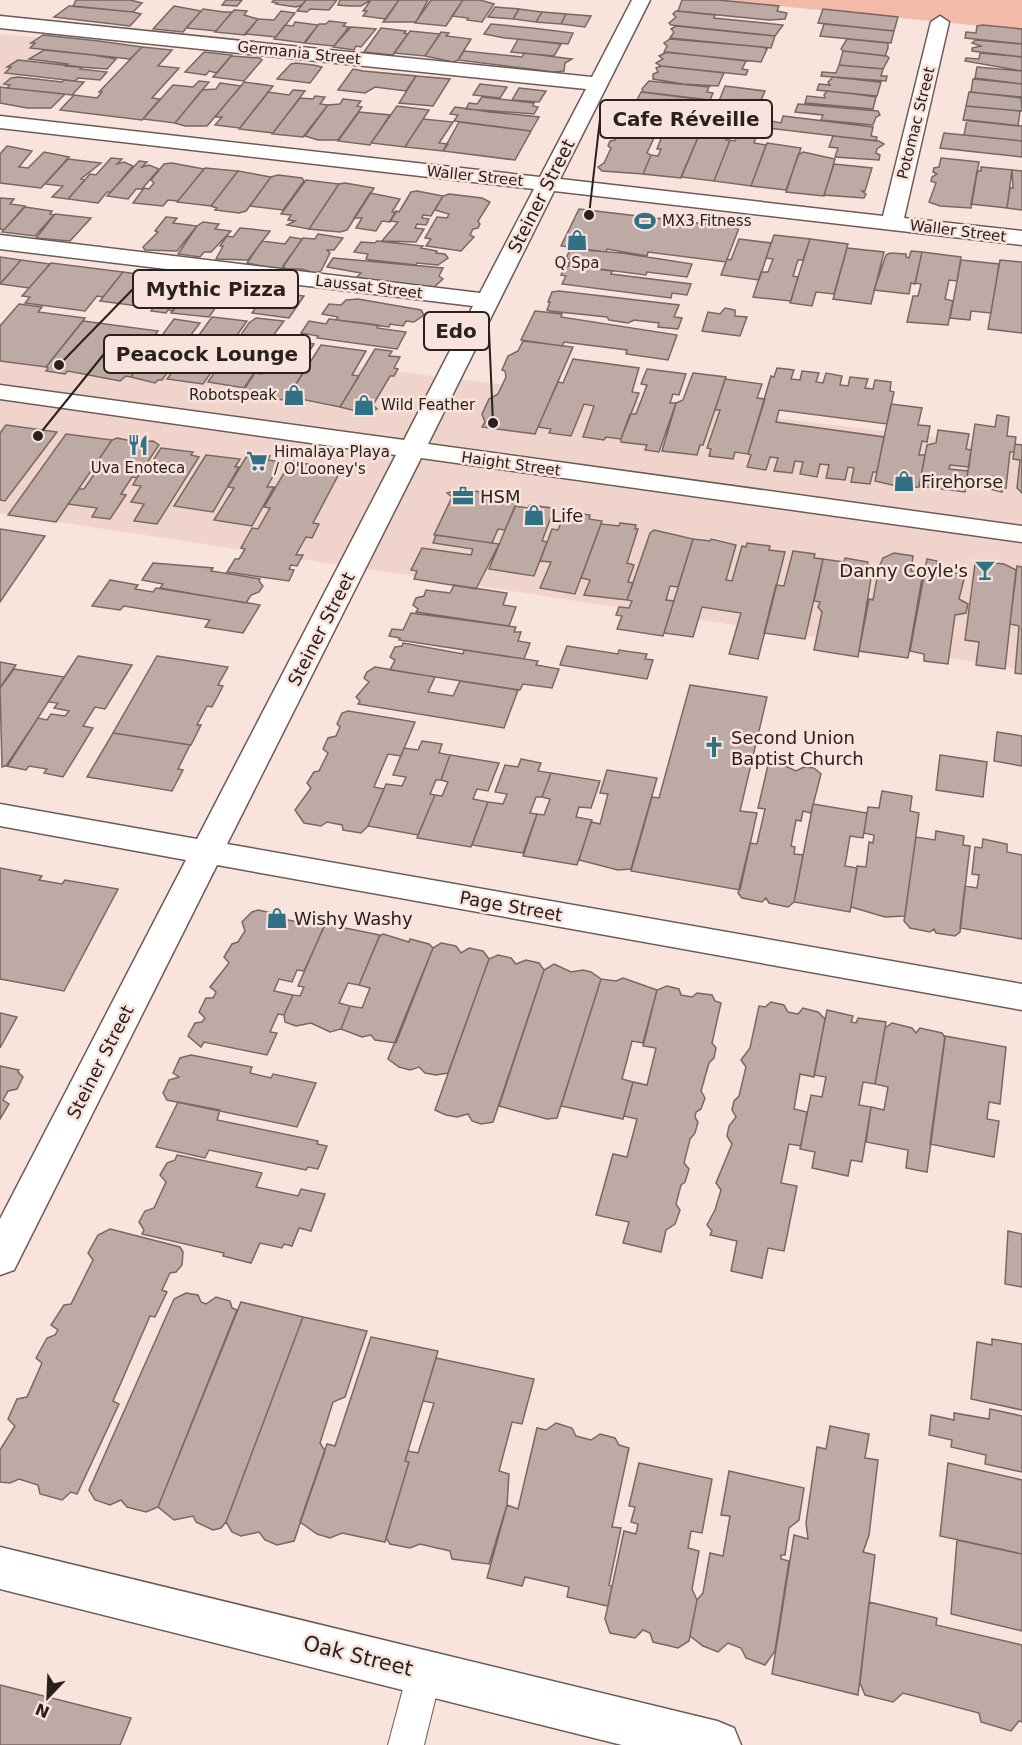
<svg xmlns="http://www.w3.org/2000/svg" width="1022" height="1745" font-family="'DejaVu Sans',sans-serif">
<rect width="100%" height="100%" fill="#f8e3dd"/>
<path fill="#f0d4cb" d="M0,34L54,39L0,95Z
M0,323L1022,448V669L0,513Z"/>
<path fill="#f3baa9" d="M720,0H1022V30Z"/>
<path fill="#beaaa4" stroke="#796762" stroke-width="1.5" d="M76,0H130L142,3L133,12L73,6Z
M226,0H242L237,6L222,5Z
M274,0H306L302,5L296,7L276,4L277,3L272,2Z
M306,0H337L329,10L310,9L307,12L297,11Z
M340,0H371L361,6H349L338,5Z
M371,0H399L386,19L363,16L367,11H363Z
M399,0H428L416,22H383Z
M431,0H463L446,26L415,23Z
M463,0H480L494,4L482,22L467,20L468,18L452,16Z
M682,0H718L779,6L777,11L787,13L785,19L770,20L678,11Z
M69,6L133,12L141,14L130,26L54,17Z
M174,6L201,11L183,32L153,29Z
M495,7L519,9L513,19L488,17Z
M203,9L224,12H232L216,31L186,28Z
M519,9L542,12L536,22L513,19Z
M823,9L898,17L894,31L818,23Z
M234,10L247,11L244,15L258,19L245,35L215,32Z
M281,11L295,13L276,37L245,34L258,19L274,20Z
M676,11L715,15L714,18L783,25L775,36L671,25L669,23L676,17L673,14Z
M542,12L566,14L561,24L536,22Z
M566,14L591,16L585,27L561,24Z
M329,21L346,23L343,26L349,27L334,46L304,43L319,24H326Z
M295,22L318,25L305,43L274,39L285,25L293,26Z
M491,24L532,28L573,33L568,44L505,38L484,34Z
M824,24L894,31L891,43L820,36Z
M983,25L1022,29V44L965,38L966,32L976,33L977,26Z
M676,26L775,36L771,48L670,38L674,32L671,29Z
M351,27L376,29L361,47L356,46L354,50L333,47Z
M381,28L406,31L404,33L408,34L393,55L364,52Z
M410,31L440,34L425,56L394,53Z
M441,32L449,33L446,36L471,39L458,60L453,62L425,56Z
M43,35L99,41L142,47L130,59L30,48L35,43H31Z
M518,39L561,44L554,56L511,52Z
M670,39L763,47L767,49L761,62L664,52L667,46L664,43Z
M847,39L888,43V48L885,56L843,51L841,49Z
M976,40L1022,44V57L972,51V48L981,46L972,43Z
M142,47L172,50L158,66L179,68L152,98L160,99L142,120L60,110L74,95L97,98L102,92H99Z
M44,50L93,55L116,59L107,69L66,66L68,64L29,59Z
M464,51L522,57L524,53L572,59L565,63L564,71L554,72L458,60Z
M843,51L887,56L889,58L883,69L839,65Z
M204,52L232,55L217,73L209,71L206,75L185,72Z
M667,52L746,61L742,69L748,70L746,75L661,66L656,63L663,59L659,56Z
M980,53L1022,57V71L965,61L966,58L979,59Z
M231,56L260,58L262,60L244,81L213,77Z
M18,60L82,67L80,69L107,72L100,80L78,78L75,81L5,73L11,67H7Z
M296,63L313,65L322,67L310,83L277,79L291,64Z
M839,65L883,69L881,76H887L886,81L821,76L822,72L836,73Z
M661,66L724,73L718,86L683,84L653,79V74L658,72L656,68Z
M977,67L1022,71V84L975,78Z
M353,69L363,71L416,76L406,91L375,87L365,93L338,90Z
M416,76L450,79L433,106L399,103Z
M18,77L62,82L64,80L84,82L72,95L7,88L10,85L4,84L11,78Z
M833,77L879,82H881L877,96L817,90L819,84L830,85L828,82Z
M973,79L1022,84V98L971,92Z
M199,81L209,82L175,123L143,119L173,85L193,87Z
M649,81L709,87L707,92L713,93L710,100L643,92L642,89Z
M244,82L273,86L240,128L215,125L222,117H215Z
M220,83L241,86L207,126H185L175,123L202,90L216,89Z
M480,84L507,87L500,98L473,95Z
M725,86L765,91L759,105L719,101Z
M0,87L7,88L65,94L51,108H27L0,103Z
M519,88L546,91L539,102L512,100Z
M293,90L305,91L273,133L239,129L268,92L289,95Z
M827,91L855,94L876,97L873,109L805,103L807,96L825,98L824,95Z
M641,92L705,100L743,103L738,117L634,106Z
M969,92L1021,97L1022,111L966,106Z
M315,96L325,97L320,104L328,105L303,137L272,134L300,98L313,99Z
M482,97L534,103L533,106L538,107L534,114L466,109L469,103L477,104Z
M343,99L361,101L357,106L362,107L338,140H318L305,136L328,105L340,104Z
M798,104L878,111L880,115L876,117L873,125L821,120L823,115L795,112Z
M397,106L429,110L405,147L371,143Z
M966,106L1020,111L1018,126L963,120Z
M455,107L490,112L539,117L531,131L454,121L458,115L450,114Z
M359,112L390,115L370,145L338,141Z
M783,116L873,127L871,136L877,137L876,141L752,126L755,118L781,123Z
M423,119L453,122L439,143L448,144L443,151L405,147Z
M967,120L1022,126V141L964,135Z
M459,122L531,131L515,160L443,151Z
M633,125L659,127L647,153L651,155L643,174L602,171L598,167L604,163L611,148L608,146L610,141L615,140L619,130L631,129Z
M713,128L730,130L726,140H730L714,181L681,177L699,135L710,136Z
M670,130L699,135L681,178L643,174L651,155L658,156L661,149H657L664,131Z
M739,131L757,133L754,143L766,145L751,186L714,181L730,140L735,141Z
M944,133L1022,141V157L940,148Z
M833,136L879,141L884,144L877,149L876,153L880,155L879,160L835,157L838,148L829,147Z
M767,143L801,148L786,190L751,186Z
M7,146L32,151L19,167L28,168L44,152L69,157L41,188L0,183V154Z
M803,152L835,159L824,196L786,192L798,155Z
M111,158L122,159L117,164L124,162L133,166L111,192H107L98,203L68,199L90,174L96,175Z
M941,158L979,162L971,208L940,206L929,202L936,183L931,181L932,177L937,174L933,172L934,168L939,167Z
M68,159L101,163L81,179L85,180L68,199L52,197L63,186L45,184Z
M139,161L147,162L142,167L149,165L159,169L142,189H136L128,199L107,196Z
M172,163L204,169L178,201L168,200L163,206L133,203L144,188L149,189L154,183L151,180L164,164Z
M834,164L872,168L865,191H862L866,194L864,198L824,195Z
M981,167L1012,170L1007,208L971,204L977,171H981Z
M205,168L238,171L211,206L177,202Z
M1012,170L1022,171V210L1007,208L1010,188H1013Z
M238,171L271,177L246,211L239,213L215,210L217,208L211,206Z
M278,175L302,178L304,181L283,210L250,206L271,177Z
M306,180L339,184L309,229L287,225L295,221L288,220L291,215L281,214Z
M345,183L374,188L347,230L340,232L309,229L339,184Z
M417,191L443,196L431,216L423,215L422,218L429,219L426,225L417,224L415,228L424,229L416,242L382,241L398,222L390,221L396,211L399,212L411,192Z
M370,193L400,199L392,212H396L390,222L382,221L376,231L356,228L362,218H354Z
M449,194L482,198L490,202L478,221L480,224L478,228L473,229L470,235L474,237L461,251L426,246L431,239L425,238L437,217L447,218L449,214L435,210L443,196Z
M0,198L14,199L10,204L25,206L4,230L0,229Z
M25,207L52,211L50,214L54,215L35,236L2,232Z
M579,209L739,228L726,262L648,252L647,256L607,249L606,252L561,246Z
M55,214L91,218L70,241L36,238Z
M166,217L177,218L173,223L197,226L177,251L145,250L143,247L158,232L155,231Z
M203,222L219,224L215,229L231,231L211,252H204L200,257L178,254L197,226Z
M240,228L270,231L248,260L216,259L223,246H220L227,236L233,237Z
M318,234L343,238L334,250H327L330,253L321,271L315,273L301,269H286L283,266L303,238L315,239Z
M774,235L810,239L803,260H798L793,276L798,277L791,301L753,297L761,272H768L773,259L766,258Z
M290,237L302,239L281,270L247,263L262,241L285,244Z
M739,239L771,243L759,280L721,275L727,259L731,260Z
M810,239L848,244L834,294L816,292L812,306L790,303Z
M377,241L423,246L421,248L437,251L436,253L445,254L448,258L438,265L417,263L416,265L371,260L366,259L368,254L354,252L361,242L375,243Z
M847,248L884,252L871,304L833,299Z
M570,249L622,253L692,264L687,277L647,272L646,275L568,265L571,259H566Z
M911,251L922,252L915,284L911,283L909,294L874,290L886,255L890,253L906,254V257L909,258Z
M922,252L961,257L957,281L949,280L945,299L953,301L948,325L907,322L913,296H918L921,284L915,283Z
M0,257L21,260L1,283H0Z
M333,258L443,268L439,276L443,279L434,287L367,280L357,277L361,273L327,267Z
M21,260L50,264L29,288L0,284Z
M961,260L999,264L991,313L971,311L970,320L950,318Z
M1000,260L1022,262V333L988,329Z
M51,263L123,272L103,297L97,296L85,311L25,303L30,297L22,296Z
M570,266L612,271L611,274L691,284L687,295L672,293L671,298L562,284L566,276L561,275L565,267Z
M123,272L195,282L173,311L168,310L166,313L151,311L153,308L100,301Z
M193,283L229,288L209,317L171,313Z
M229,289L265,294L255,308L219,303Z
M267,291L304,296L289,318L252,313Z
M559,291L679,305L674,317L682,318L678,329L658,327L659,323L634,320L628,323L609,320L607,317L550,311L547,310L550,302H548L552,292Z
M358,299L421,310L424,315L414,322L406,321L403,326L390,324L389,327L336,320L338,317L322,314L329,304L341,305L346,300Z
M19,304L42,307L38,312L85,318L46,367L0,361V326Z
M725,308L735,310V316L747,317L740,336L702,331L708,312L720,314Z
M535,311L562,314L561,317L677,335L668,360L626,354L627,350L564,342L562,346L521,340Z
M212,317L247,321L227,349L221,348L215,356L222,357L203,384L167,379Z
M256,318L284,321L263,349L270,350L245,388L208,382L249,323Z
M174,319L200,323L187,340H191L162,380H158L155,383L131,377Z
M329,319L378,325L377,328L406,332L397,349L317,338L318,336L301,333L309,321L326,324Z
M83,321L158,331L155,335L161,336L131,377L126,376L120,381L68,371L65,374L46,371L48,368L46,367Z
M286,338L314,344L299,367L306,368L286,400L262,398L260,401L240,398L242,396L239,395L254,373L262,374Z
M523,341L573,347L535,434L482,427L485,422L482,414L489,399L498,394L506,377L505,371L502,370L508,356L518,351Z
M321,345L366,351L352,375L359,376L340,407L301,399L300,402L286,400Z
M375,349L392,351L389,356L400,357L394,368L398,369L394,376H390L373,405L377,409L365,413L340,407Z
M573,359L639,368L632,392L639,393L621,439L606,437L604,440L583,437L594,406L584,404L571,436L549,433L551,429L538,427L558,382L563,383Z
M777,368L794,370L791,379L800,380L802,371L819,373L816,382L823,383L826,373L842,376L840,385L848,386L850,377L868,379L865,388L873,389L875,380L891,382L890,391L894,392L887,424L779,410L776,422L884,437L877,472H873L870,484L851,482L854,468L848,467L845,480L826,478L829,465L820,464L817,477L800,474L803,462L795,461L792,473L774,471L778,458L770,457L766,470L747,467L751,455L748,454L771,376L774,377Z
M647,369L686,374L679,395L673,394L670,403H676L659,452L645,450L647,445L621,442V439L630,414H636L647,385L641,384Z
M693,373L726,377L703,445H700L697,455L662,451L676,403L683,400Z
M725,379L762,384L757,398L765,399L748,454L735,452L733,459L709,456L711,449L707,448L720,410H715Z
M891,404L922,408L918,425L930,426L927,442L922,441L919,455H925L919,487L905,488L875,481Z
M997,415L1009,417L1007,436L1016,437L1014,452H1010L1006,488H1002V492L966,483L975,424L995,427Z
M6,425L57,432L5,501L0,500V433Z
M938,430L969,434L966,449L971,450L969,467L950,465L949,469L968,471L965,492L919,486L927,445L936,443Z
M66,434L112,440L56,522L8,515Z
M117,438L137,442L153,441L159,445L137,478L132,477L121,494L126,495L110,519L92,517L97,508L68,504L79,489H84L95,473L90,472L112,440Z
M1015,444L1022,445V493L1017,488L1020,460L1013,459Z
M161,448L193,452L191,455L199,457L157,524L134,521L144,504L131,502L141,486L133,485L140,472L145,473Z
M248,454L270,456L268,460L281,462L267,487H274L252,526L214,520L234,488L228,487Z
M206,455L240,459L235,467H239L213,512L174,506Z
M291,461L341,470L313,523L319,524L312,538L306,537L296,555H303L297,566L291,565L289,569L294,570L289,581L227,572L235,559H239L245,549L241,548L252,528L258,529L270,508L264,507Z
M466,487L469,490L498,495L505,492L514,493L519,498L505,530L498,529L492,543L434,535L452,497L447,493Z
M530,505L552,508L551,512H553L542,541L547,542L534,576L489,569L515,506L528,508Z
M571,512L590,515L589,519L602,521L575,594L540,588L551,562L540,561L552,529L558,530L564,515L569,516Z
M620,523L636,525L635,529H638L627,563L634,565L628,582L633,583L627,600L584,595L590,580L581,578L601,524L619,526Z
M0,529L45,536L0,602Z
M654,530L693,539L678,587L670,586L666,600L674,601L663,636L617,629L622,616L616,615L619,607L629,608L632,601L627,600L650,533Z
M436,535L499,544L476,589L414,579L417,571L411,570L422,548L471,555L473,549L433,543Z
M693,539L710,541L711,539L736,545L726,580L732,581L742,546L746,547L747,543L770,546L769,550L785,552L758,659L729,654L741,613L702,607L693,637L664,633Z
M793,551L815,554L814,558L823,559L805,639L764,633L776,585L784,586Z
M894,553L913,556L911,571L923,573L908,658L859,651L869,599L873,600L879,567L883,558Z
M845,558L868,562L867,565L873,566L858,657L814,650L822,612L818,607L820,602L814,601L823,559L844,562Z
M927,559L937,561L936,570L961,574L960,578L964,579L959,599L968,604L966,613L955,615L948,664L924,661V654L910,651Z
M982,562L1004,564L1016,570L1005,669L976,665L979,642L965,640L975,564Z
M153,563L213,568L211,571L260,579L259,581L263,586L259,592L251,595L246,603L160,588L163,584L142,580Z
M1017,566L1022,567V674L1015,673L1019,626L1010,624Z
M110,580L138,585L135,589L153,592L156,588L260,605L243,633L205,627L210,620L124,606L120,610L92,606Z
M454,585L507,593L503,605L516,607L509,626L416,612L418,609L413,605L416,598L424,596L426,590L450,593Z
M411,613L516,627L514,632H521L518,641L530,643L524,659L399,640L400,638L389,636L392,629L403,630Z
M403,643L463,654L464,650L538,661L536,665L559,669L552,688L523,684L520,690L390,670L395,660L390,657L395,647L402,646Z
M567,646L618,654L619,650L647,654L645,659L653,660L647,679L560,665Z
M78,656L132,665L105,709L95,707L83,726L93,728L63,777L44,773L47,769L29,766L26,770L6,766L38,718L47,720L51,714L65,716L69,711L54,708L58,703L48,702Z
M157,656L228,667L218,685L223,686L212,707L207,706L197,725H201L191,745L113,733Z
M0,662L16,665L1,686H0Z
M375,667L435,677L428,692L453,696L460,681L518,690L504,728L358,704L360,701L356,697L369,682L364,678L367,672Z
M14,669L64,677L8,765L2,767L0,688Z
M690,685L767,697L740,811L757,813L740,890L631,871L652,797L659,798Z
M348,711L415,722L401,756L388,754L374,787L384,789L368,826L361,833L343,830L342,825L327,822L321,826L304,823L295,810L311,788L307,783L314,772L319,771L328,753L323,749L328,738L336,736L340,727L337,724L342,713Z
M997,732L1022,736V766L994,761Z
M113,733L190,745L178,769L183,770L172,791L87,777Z
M422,741L442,744L439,753L450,755L441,780H436L430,794L435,795L418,835L368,826L386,784L402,786L406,777L393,775L404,748L418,750Z
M450,755L499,763L488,791L477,789L473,799L488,802L471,847L417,838L435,795L442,796L448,782L441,780Z
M940,755L987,762L983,797L936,790Z
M521,759L541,763L538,771L551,773L542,797H536L530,813L537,814L523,853L472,845L488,802L503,804L507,794L495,792L505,765L518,767Z
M778,763L796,771L804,767L814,768L821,774L811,813L803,811L801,821L796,820L791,846L795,847L794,854L803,855L794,902L788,907L769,903L766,898L762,902L742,898L738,893L750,843L757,844L765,809L758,808L768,765Z
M607,770L657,778L631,869L618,870L579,860L591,822L600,824L608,794L600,793Z
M551,773L600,781L591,808L579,807L576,817L592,820L577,865L523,856L537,814L544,815L550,799L542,797Z
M882,791L912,796L910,811L919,813L905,916L885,917L851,907L857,866L866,867L869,842L873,843L874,835L864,833L868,807L879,808Z
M813,804L867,813L863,838L850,836L845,866L857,868L850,912L794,902Z
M936,831L964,836L963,845L970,846L960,932L955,936L936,933L934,929L930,932L910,928L904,921L916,837L935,840Z
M983,839L1007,844V852L1022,855V939L960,928L965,886L977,888L979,875L972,874L975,847L982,848Z
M0,868L42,876L39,880L62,884L65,880L118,889L64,991L0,979Z
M258,910L272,913L278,918L298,922L306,918L322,921L324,927L304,971L297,970L292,982L279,979L274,991L293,995L284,1015L278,1014L270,1032L277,1033L267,1055L204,1042L201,1047L188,1036L195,1023L202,1022L205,1018L199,1012L206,998H213L216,992L210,987L229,963L224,957L232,944L238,942L245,931L242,922L252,912Z
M325,924L380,935L359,985L348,983L339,1003L350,1006L341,1029L330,1032L311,1023L296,1026L285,1022L284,1015L293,995L300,996L304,987L298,986Z
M383,934L409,942L410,939L429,944L433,948L396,1043L375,1040L371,1035L362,1037L341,1029L350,1006L362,1008L370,988L359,985L379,937Z
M441,943L456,946L461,953L469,948L483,951L489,959L448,1073L436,1075L425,1073L419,1067L410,1070L399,1067L388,1059L433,948Z
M498,955L511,958L516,964L526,960L539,963L544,970L493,1122L481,1124L472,1121L468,1114L457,1117L446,1115L435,1110L489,959Z
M554,964L571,972L583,970L591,972L601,979L557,1118L547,1119L499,1106L544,970Z
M623,978L657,990L643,1043L632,1041L622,1079L633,1082L623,1119L561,1106L601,979L616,981Z
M667,986L679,989L681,995L692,997L697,993L712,995L715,1001L721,1003L712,1043L716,1048L714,1058L709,1063L701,1091L705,1098L701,1109L696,1112L695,1117L698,1122L695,1133L690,1139L684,1163L689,1169L685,1182L681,1185L676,1204L680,1210L675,1224L666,1230L661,1252L623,1243L629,1222L596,1215L613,1154L627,1157L637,1119L624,1116L633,1082L647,1085L656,1048L643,1046L657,990Z
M771,1002L784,1005L788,1012L798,1014L803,1008L818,1012L825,1019L814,1077L800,1074L794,1109L807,1112L801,1146L789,1144L781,1183L797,1186L784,1251L768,1248L762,1278L731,1271L737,1241L710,1235L712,1231L707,1225L715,1210L721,1190L716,1183L732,1144L727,1136L729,1126L736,1117L732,1110L734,1101L739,1096L746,1067L741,1060L750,1048L759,1006L765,1007Z
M827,1010L853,1016L851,1022L856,1023L858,1018L886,1022L875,1084L863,1082L859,1105L871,1107L862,1162L851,1160L848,1176L812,1168L815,1152L800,1149L811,1095L822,1097L826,1077L814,1075Z
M0,1013L17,1017L0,1048Z
M892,1023L912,1028L916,1033L920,1028L942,1033L945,1038L927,1172L906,1168L908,1150L866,1142L871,1107L884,1110L888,1087L875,1084L885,1028Z
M945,1036L1006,1047L1000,1104L989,1102L987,1119L999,1121L994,1157L930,1144Z
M191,1055L252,1067L250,1073L271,1078L273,1074L316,1083L297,1127L167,1100L163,1093L169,1080L179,1077L173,1073L180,1058Z
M0,1066L19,1070L18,1072L23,1077L17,1089L8,1091L3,1100L9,1104L0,1119Z
M178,1102L220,1110L217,1120L318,1141L317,1144L327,1146L318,1169L308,1167L306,1170L209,1150L205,1158L156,1147Z
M177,1155L262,1173L256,1187L298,1196L301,1189L325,1194L311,1231L299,1228L292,1246L284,1244L282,1248L260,1243L251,1263L223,1256L224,1253L142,1234L144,1230L139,1222L145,1211L154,1208L166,1182L160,1175L167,1163L175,1160Z
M110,1229L180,1247L183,1252L182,1265L176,1272L170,1273L162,1290L167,1292L155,1317L150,1316L113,1401L119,1404L77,1494L71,1492L62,1500L40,1494L38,1485L19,1479L10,1483L0,1482V1450L15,1426L8,1419L17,1399L27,1397L42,1363L36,1358L47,1338L55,1335L58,1330L51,1325L64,1305L71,1304L93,1260L88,1253L98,1235Z
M1008,1231L1022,1234V1287L1005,1284Z
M186,1293L198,1295L201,1302L206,1304L216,1297L230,1301L232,1308L237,1310L158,1507L146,1512L127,1507L121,1500L110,1505L95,1500L89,1490L174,1299Z
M241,1302L303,1317L226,1522L221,1528L213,1530L196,1522L193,1516L174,1520L158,1507Z
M303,1317L367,1331L345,1397L333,1402L320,1443L325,1451L294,1541L277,1545L265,1540L259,1532L241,1536L232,1532L226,1522Z
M371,1337L438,1351L405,1461L409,1462L385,1542L342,1533L330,1538L317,1534L300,1522L327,1444L335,1446Z
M992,1339L1022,1344V1410L971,1399L977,1342L992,1345Z
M436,1358L534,1379L522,1424L512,1422L499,1471L509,1474L507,1505L489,1564L452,1559L450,1551L420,1544L410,1548L390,1544L386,1538L409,1462L405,1461L408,1451L418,1453L434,1403L423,1401Z
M990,1409L1022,1416V1472L985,1464L986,1455L951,1447L952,1440L929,1435L931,1415L954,1420V1413L989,1419Z
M556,1423L572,1428L576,1436L591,1440L600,1434L615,1438L619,1445L629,1448L612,1527L621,1528L609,1585L612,1587L608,1606L567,1597L569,1587L525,1577L522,1586L487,1578L507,1505L518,1509L537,1428L546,1430Z
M830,1426L869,1434L865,1458L878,1460L869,1535L863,1552L875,1555L858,1695L772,1674L794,1535L808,1539L806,1523L817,1447L826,1449Z
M639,1463L712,1479L702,1533L691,1531L688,1548L699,1551L692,1589L697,1600L689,1641L678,1648L653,1642L650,1633L643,1630L635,1638L610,1633L605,1619L624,1531L636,1534L638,1524L631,1522L635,1507L629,1506Z
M948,1463L1022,1480V1554L940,1536Z
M729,1471L804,1488L799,1520L789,1528L785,1555H781V1559L789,1561L775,1651L765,1665L746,1658L741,1648L728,1643L718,1652L703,1646L690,1636L697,1600L703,1593L710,1553L723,1556L730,1516L721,1515Z
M957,1540L1022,1554V1631L951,1614Z
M869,1602L937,1618L936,1625L1022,1645V1722L1019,1721L1011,1731L981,1722L979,1713L903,1693L893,1702L865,1695L860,1683Z
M0,1685L131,1718L120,1745H0Z"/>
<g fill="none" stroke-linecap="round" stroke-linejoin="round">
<defs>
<path id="lane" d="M424,1654L437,1659L442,1672L424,1745H388L411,1659Z"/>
<path id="street" d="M632,0H650L560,179L883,216L931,22L940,16L949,22L904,218L1022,231V245L554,191L428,444L1022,526V542L421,458L227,844L1022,984V1010L217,865L14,1270L0,1275V1219L186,860L0,826V804L197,839L396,455L0,399V385L404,440L473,306L0,249V235L480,293L534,189L0,128V116L540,177L586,89L0,28V16L592,77Z"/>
<path id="primary" d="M0,1547L717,1721L734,1728L741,1745H622L0,1589Z"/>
</defs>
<use href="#lane" stroke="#6c5b56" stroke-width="2"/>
<use href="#street" stroke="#6c5b56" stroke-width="3"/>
<use href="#primary" stroke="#6c5b56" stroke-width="3"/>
<use href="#lane" fill="#fff" fill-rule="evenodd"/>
<use href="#street" fill="#fff" fill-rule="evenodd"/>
<use href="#primary" fill="#fff" fill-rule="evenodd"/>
</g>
<defs>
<symbol id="stadium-bare" viewBox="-9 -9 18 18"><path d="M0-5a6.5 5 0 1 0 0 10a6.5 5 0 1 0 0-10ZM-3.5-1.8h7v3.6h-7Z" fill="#317185" stroke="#f8e3dd" stroke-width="2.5" paint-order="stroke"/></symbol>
<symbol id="shop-bare" viewBox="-9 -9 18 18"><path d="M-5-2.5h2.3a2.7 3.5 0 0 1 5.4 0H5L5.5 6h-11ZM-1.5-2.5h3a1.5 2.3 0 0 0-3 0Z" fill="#317185" stroke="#f8e3dd" stroke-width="2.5" paint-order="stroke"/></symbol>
<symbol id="restaurant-bare" viewBox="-9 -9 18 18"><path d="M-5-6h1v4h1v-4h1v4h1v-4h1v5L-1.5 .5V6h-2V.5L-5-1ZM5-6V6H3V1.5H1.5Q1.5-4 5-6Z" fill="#317185" stroke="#f8e3dd" stroke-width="2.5" paint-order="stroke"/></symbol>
<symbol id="supermarket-bare" viewBox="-9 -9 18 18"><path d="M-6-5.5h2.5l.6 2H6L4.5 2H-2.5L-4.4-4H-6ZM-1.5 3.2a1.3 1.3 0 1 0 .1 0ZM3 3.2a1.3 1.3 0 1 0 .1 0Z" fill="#317185" stroke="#f8e3dd" stroke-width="2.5" paint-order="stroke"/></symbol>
<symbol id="office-bare" viewBox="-9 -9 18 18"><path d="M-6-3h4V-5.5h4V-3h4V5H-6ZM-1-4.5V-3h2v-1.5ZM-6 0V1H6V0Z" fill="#317185" stroke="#f8e3dd" stroke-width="2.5" paint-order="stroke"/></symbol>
<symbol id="bar-bare" viewBox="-9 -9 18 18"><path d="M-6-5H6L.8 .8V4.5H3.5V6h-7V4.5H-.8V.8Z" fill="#317185" stroke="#f8e3dd" stroke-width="2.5" paint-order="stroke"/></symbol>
<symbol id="church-bare" viewBox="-9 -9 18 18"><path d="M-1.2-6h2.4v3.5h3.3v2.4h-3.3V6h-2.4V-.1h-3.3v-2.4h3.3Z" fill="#317185" stroke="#f8e3dd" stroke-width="2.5" paint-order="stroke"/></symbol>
</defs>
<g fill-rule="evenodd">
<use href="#stadium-bare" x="630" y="206" width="30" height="30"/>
<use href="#shop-bare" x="562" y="225" width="30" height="30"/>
<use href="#shop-bare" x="279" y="380" width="30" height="30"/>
<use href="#shop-bare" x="349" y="390" width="30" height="30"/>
<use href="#restaurant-bare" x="123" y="430" width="30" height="30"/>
<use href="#supermarket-bare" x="242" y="446" width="30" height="30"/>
<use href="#shop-bare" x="889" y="466" width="30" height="30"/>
<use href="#office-bare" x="448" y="481" width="30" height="30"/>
<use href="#shop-bare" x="519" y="500" width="30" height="30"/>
<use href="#bar-bare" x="970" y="555" width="30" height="30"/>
<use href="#church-bare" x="699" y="732" width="30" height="30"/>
<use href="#shop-bare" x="262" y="903" width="30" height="30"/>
</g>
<g text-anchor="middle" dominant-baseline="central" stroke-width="5" stroke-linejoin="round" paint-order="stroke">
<g font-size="15" fill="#28211e" stroke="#f8e3dd">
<text transform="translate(299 53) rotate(6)">Germania Street</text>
<text transform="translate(916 123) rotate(-76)">Potomac Street</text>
<text transform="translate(475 176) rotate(6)">Waller Street</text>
<text transform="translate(958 231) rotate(7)">Waller Street</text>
<text transform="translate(369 287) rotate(7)">Laussat Street</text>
<text transform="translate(511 464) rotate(8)">Haight Street</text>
</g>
<g font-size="15" fill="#28211e" stroke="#f8e3dd" text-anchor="start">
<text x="662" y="221">MX3 Fitness</text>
<text x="577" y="263" text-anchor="middle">Q Spa</text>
<text x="277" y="395" text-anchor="end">Robotspeak</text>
<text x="381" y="405">Wild Feather</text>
<text x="274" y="452">Himalaya Playa<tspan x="274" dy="17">/ O'Looney's</tspan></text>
<text x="138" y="468" text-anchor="middle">Uva Enoteca</text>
</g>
<g font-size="18" fill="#28211e" stroke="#f8e3dd">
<text transform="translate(541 196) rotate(-63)">Steiner Street</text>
<text transform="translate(321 629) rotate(-63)">Steiner Street</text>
<text transform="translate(511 906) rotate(10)">Page Street</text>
<text transform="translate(100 1062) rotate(-63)">Steiner Street</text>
</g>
<g font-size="18" fill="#28211e" stroke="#f8e3dd" text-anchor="start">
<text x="921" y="481">Firehorse</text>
<text x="480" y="496">HSM</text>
<text x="551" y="515">Life</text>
<text x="968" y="570" text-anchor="end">Danny Coyle's</text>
<text x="731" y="737">Second Union<tspan x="731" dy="21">Baptist Church</tspan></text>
<text x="294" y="918">Wishy Washy</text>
</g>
<g font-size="21" fill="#28211e" stroke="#f8e3dd">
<text transform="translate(358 1656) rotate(14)">Oak Street</text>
</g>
</g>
<path fill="none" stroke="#28211e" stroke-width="2" d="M589 215L600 119M59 365L133 289M493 423L489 331M38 436L104 354"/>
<g fill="#28211e" stroke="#f8e3dd" stroke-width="2">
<circle cx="589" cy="215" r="6"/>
<circle cx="59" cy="365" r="6"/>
<circle cx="493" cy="423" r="6"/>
<circle cx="38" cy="436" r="6"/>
</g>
<g fill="#f8e3dd" stroke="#28211e" stroke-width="2">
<rect x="600" y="100" width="172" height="38" rx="6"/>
<rect x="133" y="270" width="165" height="38" rx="6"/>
<rect x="424" y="312" width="65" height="38" rx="6"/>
<rect x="104" y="335" width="206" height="38" rx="6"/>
</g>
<g font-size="20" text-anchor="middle" font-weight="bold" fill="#28211e">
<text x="686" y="126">Cafe Réveille</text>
<text x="216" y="296">Mythic Pizza</text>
<text x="456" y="338">Edo</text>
<text x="207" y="361">Peacock Lounge</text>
</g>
<g transform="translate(48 1697) rotate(203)" stroke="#f8e3dd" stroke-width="4.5" paint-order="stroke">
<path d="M0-4.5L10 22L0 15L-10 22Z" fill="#28211e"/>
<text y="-9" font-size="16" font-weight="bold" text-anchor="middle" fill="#28211e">N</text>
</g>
</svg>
